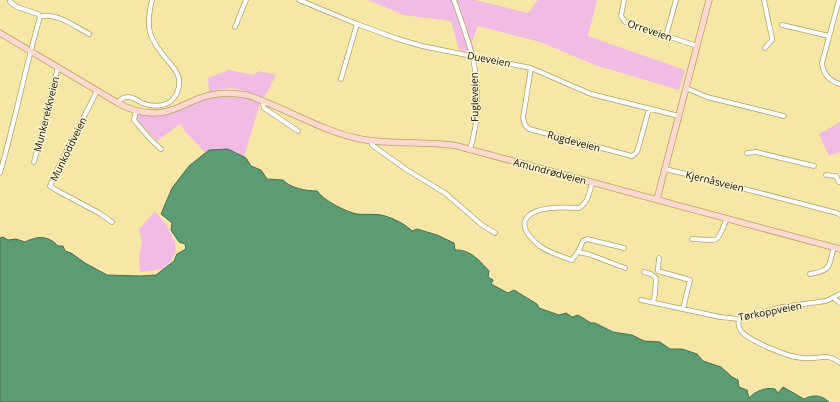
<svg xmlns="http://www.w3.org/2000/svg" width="840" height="402" font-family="'Open Sans',sans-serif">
<rect width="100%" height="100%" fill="#f7e7a6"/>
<path fill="#f1bce3" d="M368,0H475L528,13L538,0H597L588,36L685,70L679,90L595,65L540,42L478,26L472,41L475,53L459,50L451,21L404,15Z
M229,70L254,75L259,71L276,75L264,98L242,90L229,88L209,92L208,78Z
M227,95L242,96L260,103L244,157C233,152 218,144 206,153L186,133L180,124L157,141L136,119V113C164,121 173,112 196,102C206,98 217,97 227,95Z
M840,122V152L829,156L819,134Z
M155,211L167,226L175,242L176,251L171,261L163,269L140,272L139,257L142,242L139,229Z"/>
<path fill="#5b9c74" stroke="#457051" d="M228,149L246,158L251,166L261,170L267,179L283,180C290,188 306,191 317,191C323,200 346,212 357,214C367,215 379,213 388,217C397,220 406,225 412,231L417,229L437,235L454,243L455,250C470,249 480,261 489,271L488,277L493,280L491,284L508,293L514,290L537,304L539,308L559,315L566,313L572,317L578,315L591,323H595L613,332L632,335L644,341L660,342L670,349H682L697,354L703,361L721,367L732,377L738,380L739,387L747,390L749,398C755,391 766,387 775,389L778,393L783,387L804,399C814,394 821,395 829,402H0V238L3,237L8,240L16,239L25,242C37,236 48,235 58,246H63L65,251L71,253L85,263L107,275L140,276L156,275L174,261L177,254L186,249L185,244L179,242L171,230L172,223L161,214L172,188L189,166L209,150Z"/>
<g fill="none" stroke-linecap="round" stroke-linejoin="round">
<defs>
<path id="minor" d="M299,0L357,24L398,39L422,46L531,68L591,94L679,116
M454,0C461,20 468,39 473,59C479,87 479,122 470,149
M624,0L621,16L625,22L697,46
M764,0L772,38V40L765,48
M839,0L822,63C823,74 830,81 840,84
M40,17C55,11 76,27 89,34
M782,25L829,36
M235,27L246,0
M666,36L676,0
M531,68L523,118L525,125L529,129L632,156L636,153L638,149L649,109
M341,79L357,24
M686,88L707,97L784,116
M97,91L57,170L50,186L56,190L99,213L112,222
M263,101V104L264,108L298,131
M118,103C120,99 123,97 128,97C133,97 137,100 142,103C152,107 166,107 173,99C178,93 180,87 179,79C178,72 173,67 168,61C149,39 145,29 152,0
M136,111L134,120L151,140L161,149
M371,141L372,145L407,170L445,193L482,225L495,233
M747,153L756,152L814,166
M34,162L58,67
M665,169L695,176L837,213L840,215
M0,173C15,121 25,69 40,17L38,14L17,7L10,2V0
M826,175L836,176L839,182
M592,182C590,191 588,203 579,208C565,207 531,205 525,221C522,230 533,241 540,246C549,253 561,256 572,260L578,252L583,241L587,239L624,248
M692,239C720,240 716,246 727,218
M578,252L588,254L625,268
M659,258L658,269V271L690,280L683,309
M644,272L651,274L656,278L655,294L653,302
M810,274C833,270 828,266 834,247
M834,298L840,303
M641,300L720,317L739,319L782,307L826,301L840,294
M739,319C738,323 738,327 741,331C749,341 788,357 802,358C816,360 828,352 840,363"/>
<path id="secondary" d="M0,33L118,103C136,113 154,117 174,109C186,105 198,97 211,95C223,92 235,93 247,95C283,107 320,130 356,138C389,146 424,140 457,146L840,249
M657,199L709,0"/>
</defs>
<use href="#minor" stroke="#b2a364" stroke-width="5.5"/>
<use href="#secondary" stroke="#b2a364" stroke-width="7"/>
<use href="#minor" stroke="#fff" stroke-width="4"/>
<use href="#secondary" stroke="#fed8ce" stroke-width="5.5"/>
</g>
<g text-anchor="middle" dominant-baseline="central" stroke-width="3" stroke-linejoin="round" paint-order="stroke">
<g font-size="10" fill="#110b00" stroke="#fdf4ce">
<text transform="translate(650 30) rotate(19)">Orreveien</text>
<text transform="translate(489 59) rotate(11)">Dueveien</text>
<text transform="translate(474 97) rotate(-91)">Fugleveien</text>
<text transform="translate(46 114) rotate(-76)">Munkerekkveien</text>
<text transform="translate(574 141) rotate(15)">Rugdeveien</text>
<text transform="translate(68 149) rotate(-64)">Munkoddveien</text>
<text transform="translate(550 171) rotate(15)">Amundrødveien</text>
<text transform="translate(715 181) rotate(14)">Kjernåsveien</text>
<text transform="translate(770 311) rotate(-11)">Tørkoppveien</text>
</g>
</g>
</svg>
